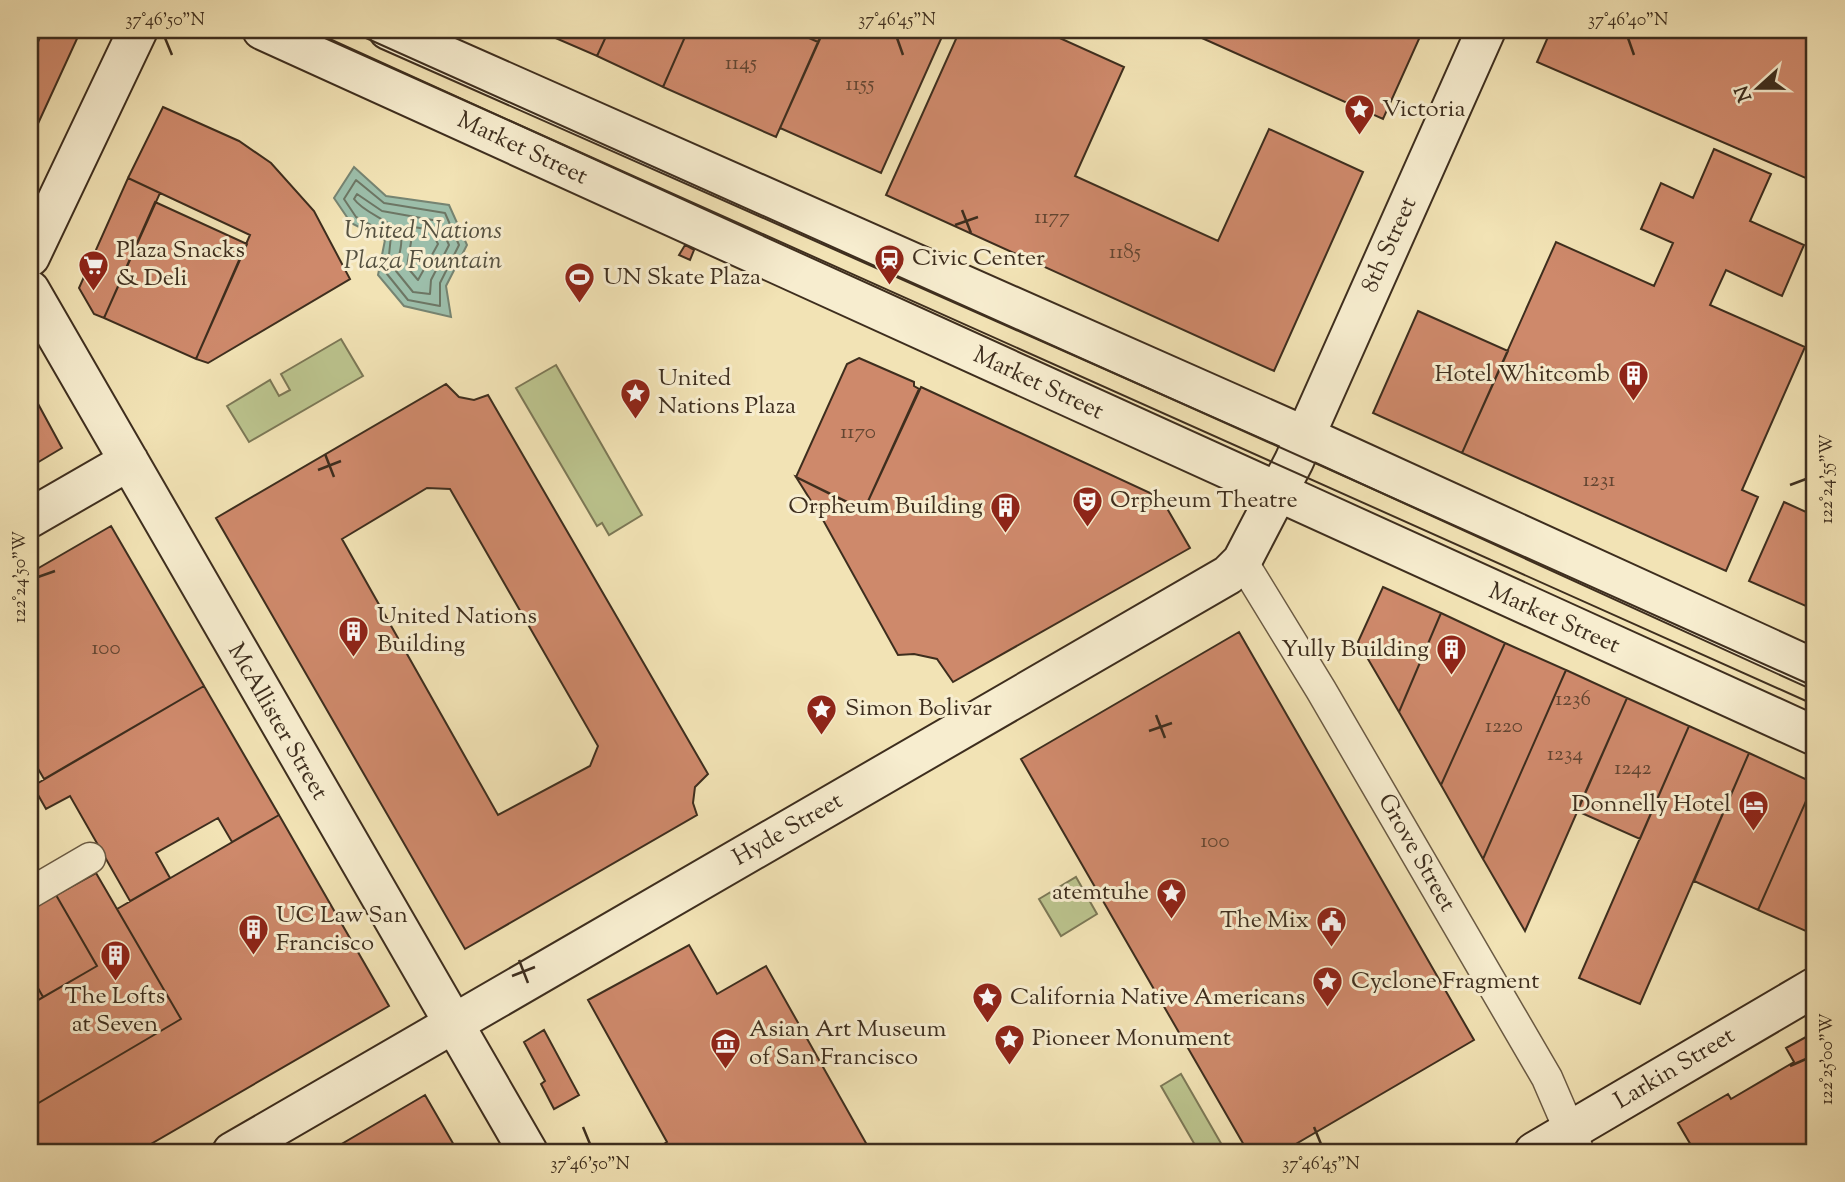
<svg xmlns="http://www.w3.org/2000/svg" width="1845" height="1182" font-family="'Sorts Mill Goudy',serif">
<rect width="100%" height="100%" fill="#f2e3b5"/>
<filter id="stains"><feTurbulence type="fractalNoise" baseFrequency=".00286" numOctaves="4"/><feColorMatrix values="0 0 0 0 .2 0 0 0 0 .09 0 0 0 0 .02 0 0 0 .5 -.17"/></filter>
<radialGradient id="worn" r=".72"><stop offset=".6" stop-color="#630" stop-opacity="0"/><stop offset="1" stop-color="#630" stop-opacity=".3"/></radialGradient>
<path fill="#bbc38d" stroke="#7c7856" stroke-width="2" d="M341,339L363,376L249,442L227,406L270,380L279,396L290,390L281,374Z
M556,365L642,515L609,535L602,523L597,526L516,388Z
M1076,877L1097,914L1061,936L1039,899Z
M1181,1074L1226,1152H1199L1161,1086Z"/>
<path fill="#9cbeaa" stroke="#768472" stroke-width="2" d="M354,167L386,196L449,205L467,245L446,286L451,317L404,306L378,275L385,240L351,223L334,198Z"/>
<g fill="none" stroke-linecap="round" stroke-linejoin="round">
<path stroke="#6d7664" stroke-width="2" d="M356,180L384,203L445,213L459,245L440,283V306L408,300L387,274L391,236L356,217L344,199Z
M357,194L382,211L438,221L449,245L431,280L430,294L413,292L396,271C396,261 403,248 401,238C398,222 365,215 354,199Z
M414,227L431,230L438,244L418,280L407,267L411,242L410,230Z"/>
</g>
<path fill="#ce896b" stroke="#3e2e1e" stroke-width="2" fill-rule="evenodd" d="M30,30H43L30,61Z
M43,30H81L30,141V61Z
M537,30H609L597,56Z
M609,30H688L663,87L597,56Z
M688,30H791L818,42L776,137L663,87Z
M791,30H824L818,42Z
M824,30H945L881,173L780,128Z
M960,30H1042L1124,67L1075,176L1218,241L1269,129L1363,172L1274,371L886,195Z
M1184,30H1423L1383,119Z
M1551,30H1801L1815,36V182L1537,62Z
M163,107L239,141L271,163L314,211L350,279L208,363L196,359L250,235L128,178Z
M1714,149L1771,174L1750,221L1804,245L1782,296L1726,270L1710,305L1805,347L1742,490L1758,497L1726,571L1462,453L1556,242L1654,286L1673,243L1641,229L1661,183L1693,198Z
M128,178L160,193L104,318L94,314L79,288Z
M155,202L247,244L196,359L104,318Z
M685,245L694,250L690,260L679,255Z
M1418,311L1508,351L1462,453L1373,413Z
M859,358L914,382V386L919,389L864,510L796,477L847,364Z
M446,384L459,397L474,400L488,395L708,774L695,787L693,803L697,815L465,949L216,518ZM427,488L450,489L598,746L590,766L498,815L342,539Z
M921,387L1161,498L1190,548L953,682L937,659L914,654L898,655L823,520L834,496L864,510Z
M30,389L62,448L30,467Z
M796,477L834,496L823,520Z
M1784,502L1815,516V610L1749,581Z
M111,526L204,686L44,779L30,755V573Z
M1383,587L1441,613L1399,712L1358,642Z
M1441,613L1505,643L1441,785L1399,712Z
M1239,632L1474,1040L1282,1152H1248L1021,759Z
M1505,643L1566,670L1483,859L1441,785Z
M1566,670L1627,698L1525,931L1483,859Z
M204,686L279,815L232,842L218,818L156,853L170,878L130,901L70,796L46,809L33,786Z
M1627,698L1689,726L1640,839L1577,811Z
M1689,726L1749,753L1640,1004L1579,978Z
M1749,753L1814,783L1758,910L1694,881Z
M1814,783L1815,784V935L1758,910Z
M279,815L389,1006L137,1152H39L30,1137V1108L181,1019L117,909Z
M96,873L181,1019L30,1108V1005L97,966L56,895Z
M56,895L97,966L43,997L30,974V910Z
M689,945L717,994L766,966L871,1152H651L667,1142L588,1000Z
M30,974L43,997L30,1005Z
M544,1030L579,1095L554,1109L541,1084L545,1081L524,1042Z
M1815,1032V1152H1695L1678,1123L1728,1094L1731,1099L1794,1062L1786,1048Z
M425,1095L458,1152H328Z"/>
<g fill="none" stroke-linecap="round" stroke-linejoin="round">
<defs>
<path id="street" d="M1242,561L1321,690L1547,1078L1579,1152
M30,893L90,858"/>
<path id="secondary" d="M262,30L1815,736
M388,30L1305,436L1815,669
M30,257L138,30
M30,290L528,1152
M30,518L129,461
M232,1152L1228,575L1242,561L1294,461L1486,30
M1534,1152L1815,987"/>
</defs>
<use href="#street" stroke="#6b5b44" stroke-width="33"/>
<use href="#secondary" stroke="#3e2e1e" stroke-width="42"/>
<use href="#street" stroke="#f7edcf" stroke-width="30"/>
<use href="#secondary" stroke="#f7edcf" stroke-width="38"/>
<path stroke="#3e2e1e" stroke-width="2" d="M307,30L1815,705
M348,30L1815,687"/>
</g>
<path fill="none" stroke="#3e2e1e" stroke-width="2.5" d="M165,38L172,55M897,38L903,55M1628,38L1634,55M962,210L971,233M955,225L978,217M325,454L334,477M318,470L341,461M1790,485L1806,479M38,577L55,571M1156,715L1165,738M1149,731L1172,723M519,960L528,983M512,976L535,967M1790,1066L1806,1059M583,1127L590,1144M1314,1127L1321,1144"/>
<defs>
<symbol id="sight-pin" viewBox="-11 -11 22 30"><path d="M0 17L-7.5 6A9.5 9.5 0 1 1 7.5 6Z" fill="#8f2418" stroke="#f7edcf"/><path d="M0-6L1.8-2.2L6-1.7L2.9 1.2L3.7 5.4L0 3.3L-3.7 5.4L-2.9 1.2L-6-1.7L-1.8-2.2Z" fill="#fff"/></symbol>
<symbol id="station-pin" viewBox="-11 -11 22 30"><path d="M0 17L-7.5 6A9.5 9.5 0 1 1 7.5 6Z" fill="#8f2418" stroke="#f7edcf"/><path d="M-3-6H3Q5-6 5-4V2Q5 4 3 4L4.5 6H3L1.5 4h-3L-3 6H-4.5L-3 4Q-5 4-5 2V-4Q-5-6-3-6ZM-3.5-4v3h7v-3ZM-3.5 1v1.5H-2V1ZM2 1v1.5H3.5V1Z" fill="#fff"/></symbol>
<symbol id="supermarket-pin" viewBox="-11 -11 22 30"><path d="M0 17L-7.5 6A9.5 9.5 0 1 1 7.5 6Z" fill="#8f2418" stroke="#f7edcf"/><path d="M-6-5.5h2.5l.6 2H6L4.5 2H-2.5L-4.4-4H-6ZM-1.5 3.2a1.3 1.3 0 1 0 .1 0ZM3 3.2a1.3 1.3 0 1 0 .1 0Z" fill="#fff"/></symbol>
<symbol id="stadium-pin" viewBox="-11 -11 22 30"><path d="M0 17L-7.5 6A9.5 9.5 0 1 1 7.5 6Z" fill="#8f2418" stroke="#f7edcf"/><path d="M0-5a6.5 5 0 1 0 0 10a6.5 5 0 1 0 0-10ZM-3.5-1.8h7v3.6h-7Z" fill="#fff"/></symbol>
<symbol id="building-pin" viewBox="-11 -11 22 30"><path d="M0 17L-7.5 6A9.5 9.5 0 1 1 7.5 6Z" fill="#8f2418" stroke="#f7edcf"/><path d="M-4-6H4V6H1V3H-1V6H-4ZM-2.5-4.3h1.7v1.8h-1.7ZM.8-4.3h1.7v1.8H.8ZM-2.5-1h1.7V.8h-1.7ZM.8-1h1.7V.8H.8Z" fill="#fff"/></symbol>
<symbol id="theatre-pin" viewBox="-11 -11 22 30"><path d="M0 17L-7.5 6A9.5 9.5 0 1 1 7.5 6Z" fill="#8f2418" stroke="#f7edcf"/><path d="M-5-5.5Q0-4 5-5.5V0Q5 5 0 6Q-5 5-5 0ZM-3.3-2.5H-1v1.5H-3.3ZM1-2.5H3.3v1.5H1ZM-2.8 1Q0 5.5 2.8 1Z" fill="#fff"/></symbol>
<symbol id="hotel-pin" viewBox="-11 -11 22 30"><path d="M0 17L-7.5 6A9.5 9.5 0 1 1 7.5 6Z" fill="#8f2418" stroke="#f7edcf"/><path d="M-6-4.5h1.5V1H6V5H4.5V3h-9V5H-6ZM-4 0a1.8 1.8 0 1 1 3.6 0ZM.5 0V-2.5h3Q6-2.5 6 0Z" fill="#fff"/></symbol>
<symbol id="civic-pin" viewBox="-11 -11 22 30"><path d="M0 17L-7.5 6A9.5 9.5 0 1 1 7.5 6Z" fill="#8f2418" stroke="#f7edcf"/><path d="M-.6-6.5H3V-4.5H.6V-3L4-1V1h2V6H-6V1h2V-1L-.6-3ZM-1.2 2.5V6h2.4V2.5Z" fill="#fff"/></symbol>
<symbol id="museum-pin" viewBox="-11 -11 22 30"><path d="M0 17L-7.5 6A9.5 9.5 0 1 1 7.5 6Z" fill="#8f2418" stroke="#f7edcf"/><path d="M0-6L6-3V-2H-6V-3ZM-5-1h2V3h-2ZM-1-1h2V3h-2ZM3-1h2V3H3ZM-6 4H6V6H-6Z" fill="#fff"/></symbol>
</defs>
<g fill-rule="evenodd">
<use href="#sight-pin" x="1342" y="92" width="35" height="47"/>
<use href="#station-pin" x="872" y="242" width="35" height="47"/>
<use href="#supermarket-pin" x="76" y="248" width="35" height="47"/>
<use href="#stadium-pin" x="562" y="260" width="35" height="47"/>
<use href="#building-pin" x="1616" y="358" width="35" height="47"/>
<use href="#sight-pin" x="618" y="376" width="35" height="47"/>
<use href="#theatre-pin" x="1070" y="484" width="35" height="47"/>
<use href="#building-pin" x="988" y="490" width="35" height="47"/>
<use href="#building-pin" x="336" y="614" width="35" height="47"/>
<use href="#building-pin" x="1434" y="632" width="35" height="47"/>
<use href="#sight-pin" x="804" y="692" width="35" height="47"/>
<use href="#hotel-pin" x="1736" y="788" width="35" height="47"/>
<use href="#sight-pin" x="1154" y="876" width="35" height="47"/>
<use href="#civic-pin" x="1314" y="904" width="35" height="47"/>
<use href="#building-pin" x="236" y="912" width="35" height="47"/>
<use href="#building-pin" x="98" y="938" width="35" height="47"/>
<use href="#sight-pin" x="1310" y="964" width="35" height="47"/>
<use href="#sight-pin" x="970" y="980" width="35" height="47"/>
<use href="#sight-pin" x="992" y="1022" width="35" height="47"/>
<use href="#museum-pin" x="708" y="1026" width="35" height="47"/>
</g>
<g text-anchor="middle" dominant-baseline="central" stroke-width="6" stroke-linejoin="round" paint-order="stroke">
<g font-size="21" fill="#624531">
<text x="741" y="64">1145</text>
<text x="860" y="85">1155</text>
<text x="1052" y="218">1177</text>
<text x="1125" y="253">1185</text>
<text x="858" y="433">1170</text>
<text x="1599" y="481">1231</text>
<text x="106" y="649">100</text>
<text x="1573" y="700">1236</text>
<text x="1504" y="727">1220</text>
<text x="1565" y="755">1234</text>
<text x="1633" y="769">1242</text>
<text x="1215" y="842">100</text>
</g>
<g font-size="24" fill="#3e2e1e" stroke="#f7edcf" text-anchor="start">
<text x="1382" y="110">Victoria</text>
<text x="116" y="251">Plaza Snacks<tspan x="116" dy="28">&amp; Deli</tspan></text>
<text x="912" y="259">Civic Center</text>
<text x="603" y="278">UN Skate Plaza</text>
<text x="1610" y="375" text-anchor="end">Hotel Whitcomb</text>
<text x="658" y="379">United<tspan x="658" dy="28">Nations Plaza</tspan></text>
<text x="1110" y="501">Orpheum Theatre</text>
<text x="983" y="507" text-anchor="end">Orpheum Building</text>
<text x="377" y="617">United Nations<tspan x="377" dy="28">Building</tspan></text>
<text x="1429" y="650" text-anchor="end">Yully Building</text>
<text x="845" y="709">Simon Bolivar</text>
<text x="1731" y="805" text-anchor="end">Donnelly Hotel</text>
<text x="1149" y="893" text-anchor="end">atemtuhe</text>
<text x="276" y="916">UC Law San<tspan x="276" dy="28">Francisco</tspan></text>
<text x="1309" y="921" text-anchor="end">The Mix</text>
<text x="1351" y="982">Cyclone Fragment</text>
<text x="115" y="997" text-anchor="middle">The Lofts<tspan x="115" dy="28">at Seven</tspan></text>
<text x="1010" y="998">California Native Americans</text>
<text x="749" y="1030">Asian Art Museum<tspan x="749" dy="28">of San Francisco</tspan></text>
<text x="1032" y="1039">Pioneer Monument</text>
</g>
<g font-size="24" fill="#3e2e1e" stroke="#f7edcf">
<text transform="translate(522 149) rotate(25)">Market Street</text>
<text transform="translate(1390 245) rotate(-66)">8th Street</text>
<text transform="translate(1038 384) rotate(25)">Market Street</text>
<text transform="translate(1554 619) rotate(24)">Market Street</text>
<text transform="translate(277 722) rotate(60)">McAllister Street</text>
<text transform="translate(788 830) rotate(-30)">Hyde Street</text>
<text transform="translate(1416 853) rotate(60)">Grove Street</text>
<text transform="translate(1675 1069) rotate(-31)">Larkin Street</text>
</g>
<g font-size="26" font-style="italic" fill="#565241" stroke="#f7edcf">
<text x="423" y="231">United Nations<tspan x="423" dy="30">Plaza Fountain</tspan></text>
</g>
</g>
<rect width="1845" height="1182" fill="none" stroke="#f2e3b5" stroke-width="77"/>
<g transform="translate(1758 88) rotate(249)" stroke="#f7edcf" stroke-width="5" paint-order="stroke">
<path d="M0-5L12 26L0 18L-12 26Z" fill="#3e2e1e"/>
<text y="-10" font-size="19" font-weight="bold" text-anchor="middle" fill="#3e2e1e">N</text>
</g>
<rect x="38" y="38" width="1768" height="1106" fill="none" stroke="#3e2e1e" stroke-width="2.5"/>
<g font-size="18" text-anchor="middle" fill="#3e2e1e">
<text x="165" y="25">37°46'50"N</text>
<text x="897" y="25">37°46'45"N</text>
<text x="1628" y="25">37°46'40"N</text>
<text transform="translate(1826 479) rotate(-90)" y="6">122°24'55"W</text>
<text transform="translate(19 577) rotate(-90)" y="6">122°24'50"W</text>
<text transform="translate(1826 1059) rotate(-90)" y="6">122°25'00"W</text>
<text x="590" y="1169">37°46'50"N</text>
<text x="1321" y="1169">37°46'45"N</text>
</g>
<rect width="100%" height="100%" filter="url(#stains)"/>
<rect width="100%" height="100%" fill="url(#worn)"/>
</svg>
